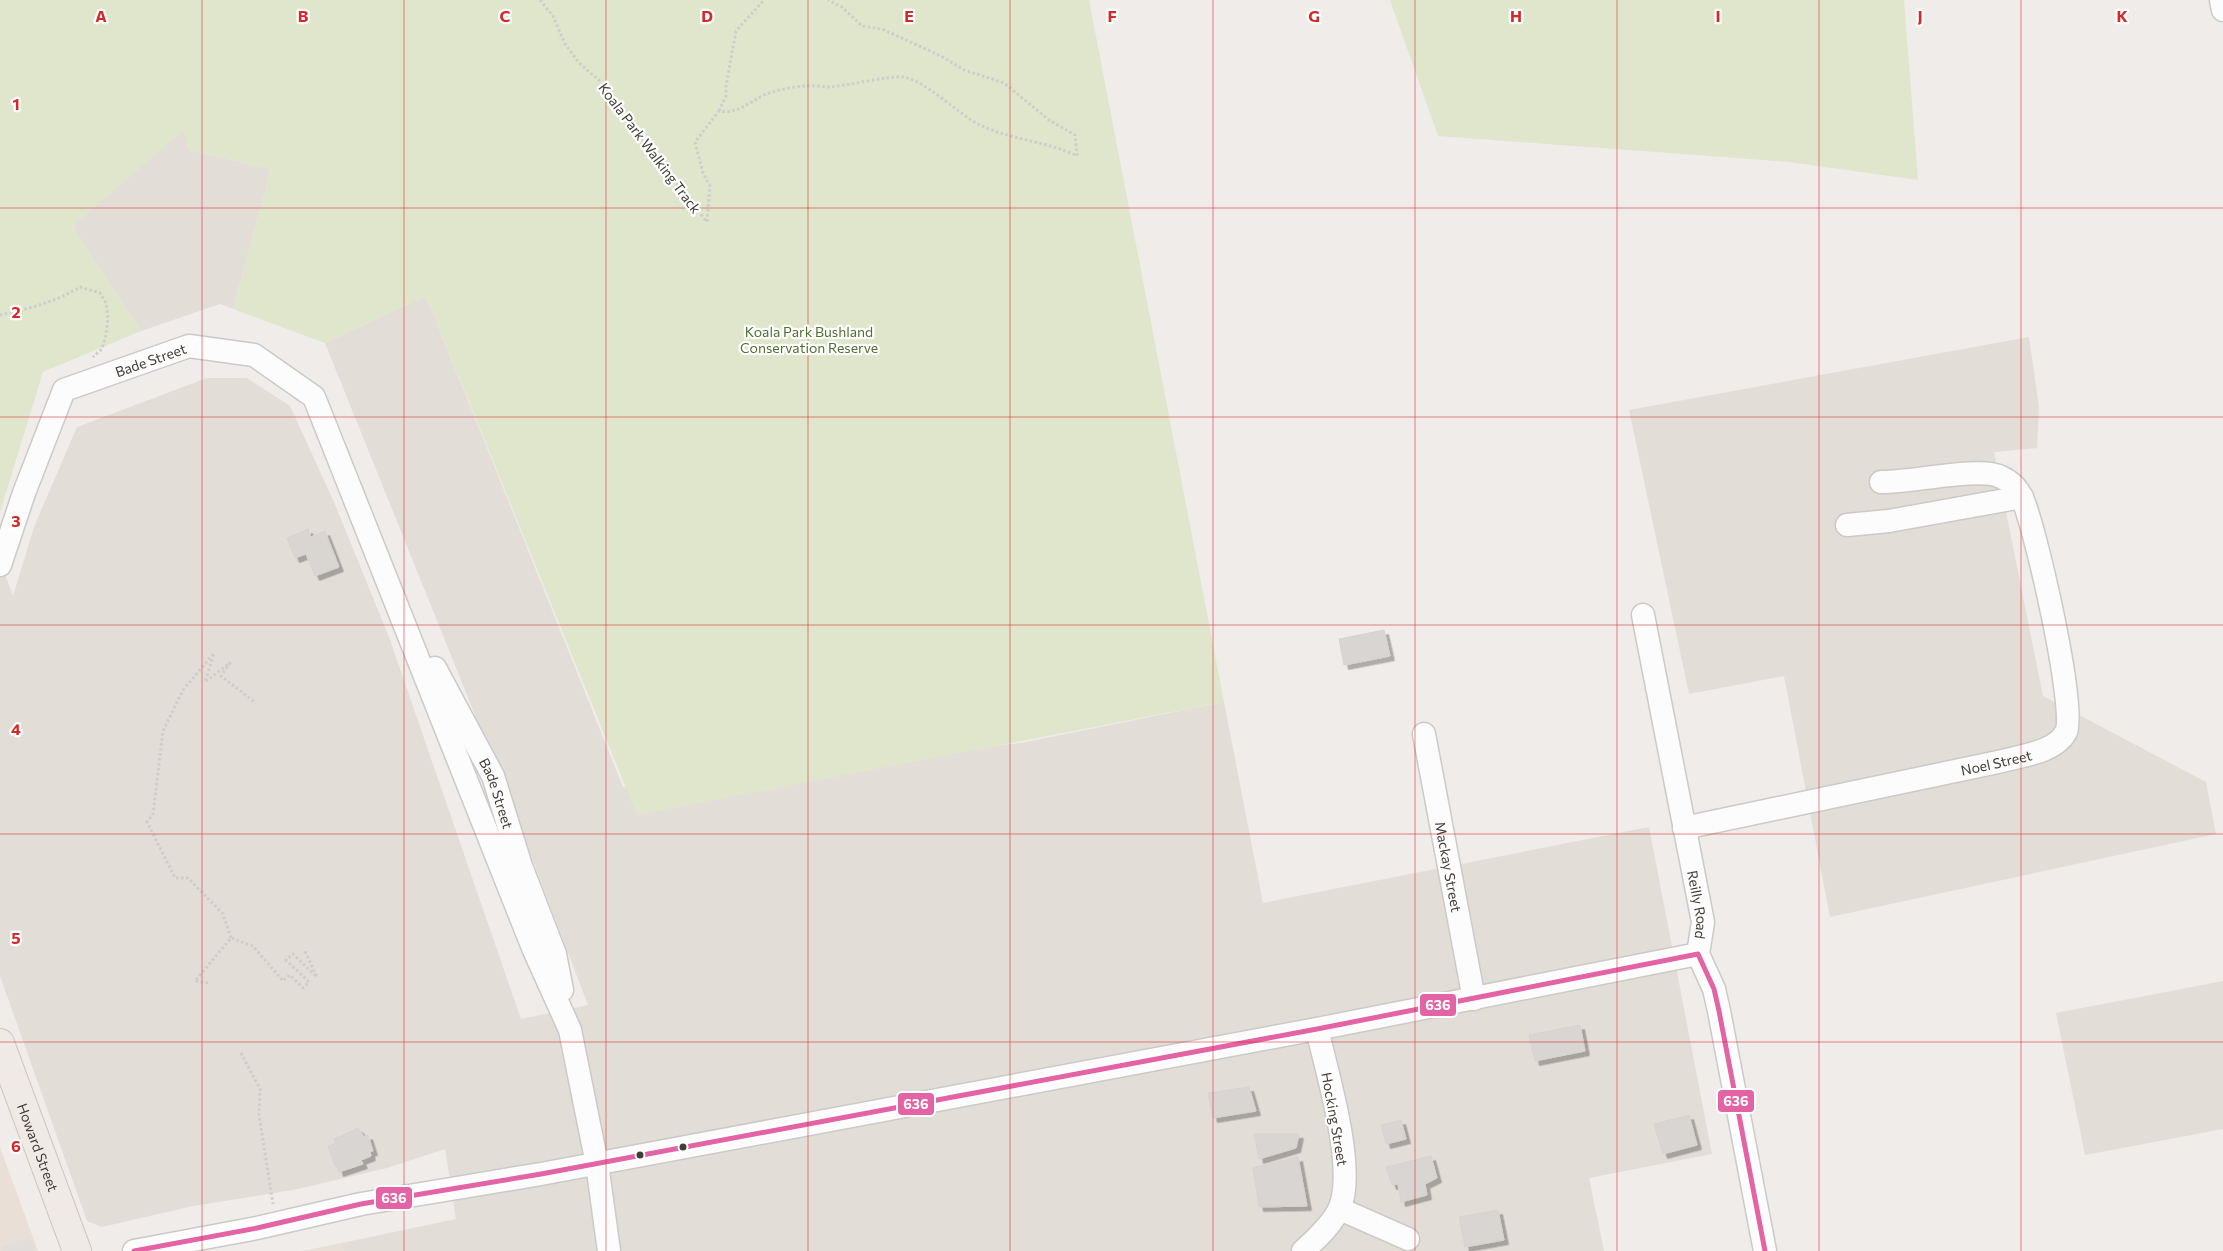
<svg xmlns="http://www.w3.org/2000/svg" width="2223" height="1251" font-family="Commissioner,sans-serif">
<defs>
<filter id="shadow"><feDropShadow dx="4.5" dy="4.5" stdDeviation="0" flood-color="#0004"/></filter>
</defs>
<rect width="100%" height="100%" fill="#efece9"/>
<path fill="#e2ddd7" d="M183,130L189,150L271,169L233,309L220,304L141,331L72,226Z
M426,296L623,787L1021,743L1224,702L1263,903L1649,827L1712,1154L1589,1178L1604,1251H344L342,1243L456,1219L445,1149L387,1168L293,1190L193,1206L102,1227L87,1221L0,976V560L13,596L34,527L77,427L207,378H247L290,406L334,502L389,637L521,1019L588,1005L515,814L325,343Z
M2029,337L2039,407L2037,448L1994,452L2043,696L2206,782L2216,834L1830,917L1784,676L1689,694L1629,410Z
M2223,981V1129L2085,1155L2056,1013Z"/>
<path fill="#e9dfd6" d="M0,1147L38,1251H0Z
M342,1243L344,1251H302Z"/>
<path fill="#dfe6cc" d="M0,0H1089L1224,702L637,815L426,296L325,343L233,309L271,169L189,150L183,131L72,226L141,331L43,372L0,512Z
M1390,0H1904L1918,180L1789,162L1438,136Z"/>
<path fill="#e0ddda" d="M30,1237L35,1251H2L1,1247Z"/>
<path fill="#d8d5d2" stroke="#d7d3cf" filter="url(#shadow)" d="M308,529L311,537L325,531L339,567L315,576L306,554L295,558L287,538Z
M1384,630L1390,656L1344,665L1339,639Z
M1580,1025L1585,1051L1535,1061L1529,1035Z
M1249,1087L1256,1111L1213,1118L1208,1093Z
M1689,1115L1697,1145L1663,1154L1654,1124Z
M1401,1120L1406,1139L1386,1144L1381,1125Z
M358,1128L364,1137L368,1135L373,1151L370,1152L371,1156L361,1160L363,1164L339,1172L337,1165L335,1166L328,1146L336,1143L334,1139Z
M1254,1134H1299L1296,1148L1259,1159Z
M1431,1156L1437,1178L1425,1184L1427,1195L1401,1202L1398,1184L1392,1185L1386,1167Z
M1298,1157L1307,1206L1259,1207L1253,1168Z
M1498,1210L1504,1240L1465,1247L1459,1217Z"/>
<g fill="none" stroke-linecap="round" stroke-linejoin="round">
<defs>
<g id="minor">
<path d="M2221,0L2223,10"/>
<path d="M1847,525L1889,521L2022,497"/>
<path id="s1" d="M0,565L24,493L64,390L189,346L254,355L314,397L533,948L570,1030L597,1164L609,1251"/>
<path id="s2" d="M1643,615L1703,922L1698,954L1714,989L1719,1011L1765,1251"/>
<path id="s3" d="M435,668L493,776L521,866L555,954L562,990"/>
<path id="s4" d="M1424,734L1474,999"/>
<path id="s5" d="M1684,828L1998,762C2019,756 2055,753 2066,732C2077,710 2035,525 2022,498C2018,489 2010,481 2001,477C1981,466 1908,483 1881,482"/>
<path d="M1340,1209L1408,1239"/>
<path d="M134,1251L257,1228L361,1204L541,1174L1317,1029L1698,954"/>
<path d="M1303,1251C1315,1240 1334,1223 1340,1207C1356,1167 1327,1073 1317,1029"/>
</g>
<g id="major">
<path id="s6" d="M0,1043L77,1251"/>
</g>
</defs>
<use href="#minor" stroke="#cccac7" stroke-width="25"/>
<use href="#major" stroke="#cfc6b9" stroke-width="30"/>
<path stroke="#cfcdcb" stroke-width="3" stroke-dasharray="2.5 2.5" stroke-linecap="butt" d="M540,0L553,16L565,44L580,64L607,87L647,145L707,222L710,186L703,173L695,142L719,111C738,114 748,103 764,95C775,90 793,87 805,86C814,85 823,87 831,87C850,85 887,76 903,77C925,80 958,114 980,125C1011,140 1047,141 1077,156L1075,135L1049,120L1004,83L964,70L941,56L882,29L862,26L842,7L828,0
M719,111L726,96V86L736,31L764,0
M0,315C27,309 56,302 80,287L100,293L106,303L108,318L106,335L102,349L93,357
M231,938L223,914L188,878H175L147,822L153,814L163,731L183,690L214,653L205,682L230,663L221,676L256,703
M208,983L195,981L231,938L253,946L283,981L290,975L303,988L309,982L286,960L293,954L317,977L305,951
M241,1053L260,1089L259,1115L273,1204"/>
<use href="#minor" stroke="#fdfcfc" stroke-width="22"/>
<use href="#major" stroke="#efeae5" stroke-width="28"/>
<defs>
<path id="bus-1" d="M1698,954L1714,989L1719,1011L1765,1251
M134,1251L257,1228L361,1204L541,1174L1317,1029L1698,954"/>
</defs>
<use href="#bus-1" stroke="#fff" stroke-width="9"/>
<use href="#bus-1" stroke="#e463a4" stroke-width="5"/>
</g>
<path fill="none" stroke="#d62828" stroke-width="1" stroke-opacity="0.55" d="M202,0V1251M404,0V1251M606,0V1251M808,0V1251M1010,0V1251M1213,0V1251M1415,0V1251M1617,0V1251M1819,0V1251M2021,0V1251M0,208H2223M0,417H2223M0,625H2223M0,834H2223M0,1042H2223"/>
<g fill="#433d37" stroke="#fff" stroke-width="2">
<circle cx="683" cy="1147" r="4.5"/>
<circle cx="640" cy="1155" r="4.5"/>
</g>
<g text-anchor="middle" dominant-baseline="central" stroke-width="4.5" stroke-linejoin="round" paint-order="stroke">
<g font-size="14" fill="#433d37" stroke="#fff">
<text transform="translate(650 148) rotate(53)">Koala Park Walking Track</text>
<text stroke="none"><textPath href="#s1" startOffset="278">Bade Street</textPath></text>
<text stroke="none"><textPath href="#s5" startOffset="319">Noel Street</textPath></text>
<text stroke="none"><textPath href="#s3" startOffset="140">Bade Street</textPath></text>
<text stroke="none"><textPath href="#s4" startOffset="135">Mackay Street</textPath></text>
<text stroke="none"><textPath href="#s2" startOffset="295">Reilly Road</textPath></text>
<text transform="translate(1335 1119) rotate(80)">Hocking Street</text>
<text stroke="none"><textPath href="#s6" startOffset="111">Howard Street</textPath></text>
</g>
<g font-size="14" fill="#506e31" stroke="#fff">
<text x="809" y="331">Koala Park Bushland<tspan x="809" dy="16">Conservation Reserve</tspan></text>
</g>
</g>
<g font-size="16" text-anchor="middle" font-weight="bold" fill="#d62828" stroke="#fff" stroke-width="4.5" stroke-linejoin="round" paint-order="stroke">
<text x="101" y="22">A</text>
<text x="303" y="22">B</text>
<text x="505" y="22">C</text>
<text x="707" y="22">D</text>
<text x="909" y="22">E</text>
<text x="1112" y="22">F</text>
<text x="1314" y="22">G</text>
<text x="1516" y="22">H</text>
<text x="1718" y="22">I</text>
<text x="1920" y="22">J</text>
<text x="2122" y="22">K</text>
<text x="16" y="110">1</text>
<text x="16" y="318">2</text>
<text x="16" y="527">3</text>
<text x="16" y="735">4</text>
<text x="16" y="944">5</text>
<text x="16" y="1152">6</text>
</g>
<g stroke="#fff" stroke-width="2">
<rect x="1419" y="993" width="38" height="24" rx="5" fill="#e463a4"/>
<rect x="1717" y="1089" width="38" height="24" rx="5" fill="#e463a4"/>
<rect x="897" y="1092" width="38" height="24" rx="5" fill="#e463a4"/>
<rect x="375" y="1186" width="38" height="24" rx="5" fill="#e463a4"/>
</g>
<g font-size="14" text-anchor="middle" font-weight="bold" fill="#fff">
<text x="1438" y="1010">636</text>
<text x="1736" y="1106">636</text>
<text x="916" y="1109">636</text>
<text x="394" y="1203">636</text>
</g>
</svg>
